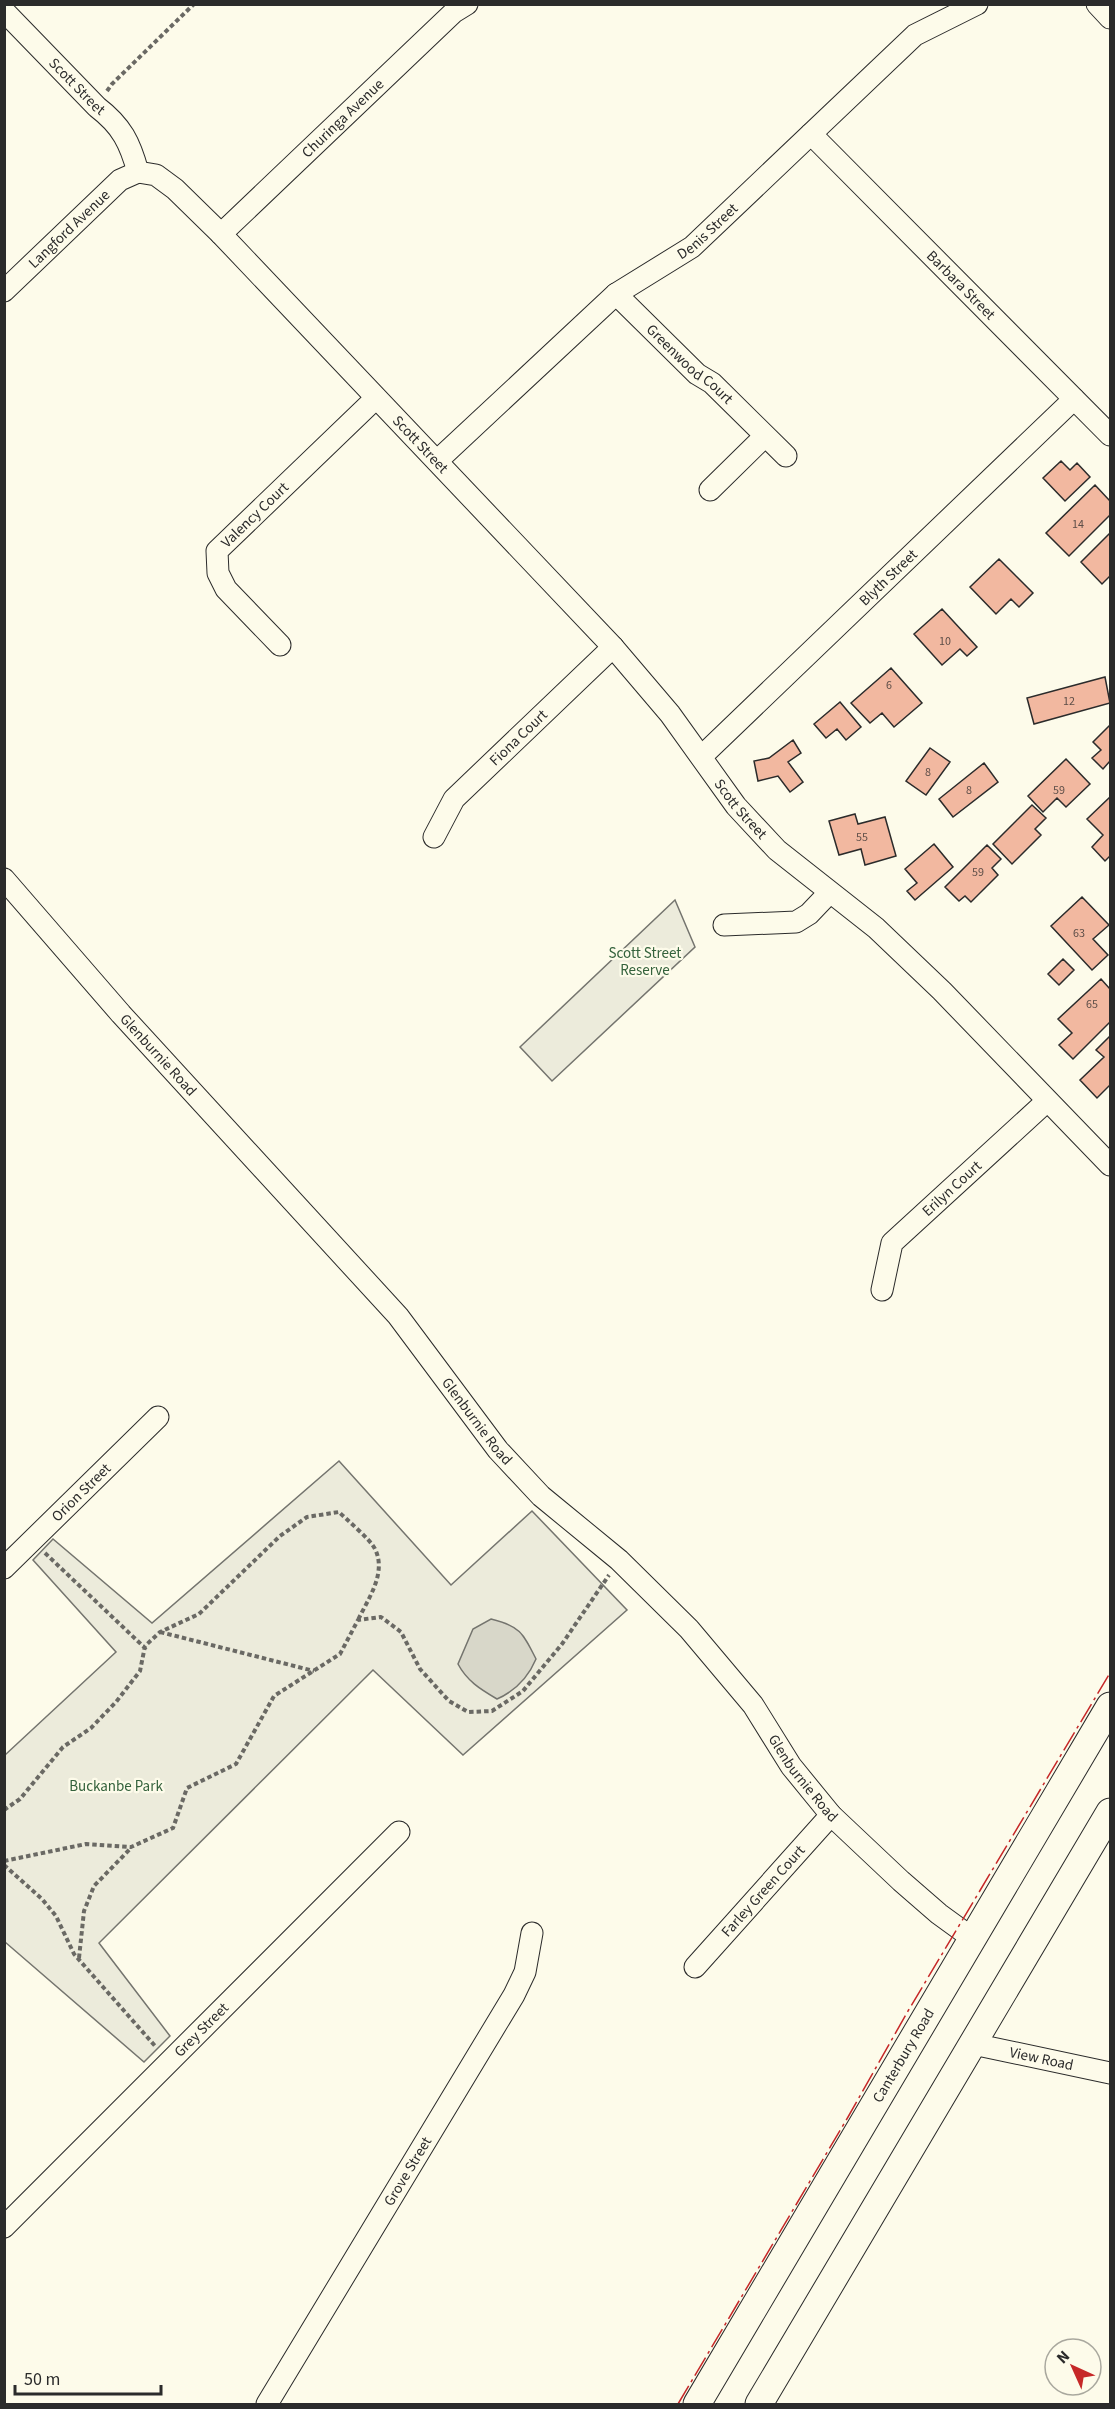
<svg xmlns="http://www.w3.org/2000/svg" width="1115" height="2409" font-family="'Source Sans 3',sans-serif">
<rect width="100%" height="100%" fill="#fdfbea"/>
<path fill="#ecebdb" stroke="#74746e" stroke-width="1.5" d="M675,900L695,947L552,1081L520,1047Z
M339,1461L451,1585L532,1511L627,1610L463,1755L373,1670L99,1943L170,2036L144,2062L5,1942V1755L116,1652L33,1560L53,1539L152,1623Z"/>
<path fill="#d8d7c9" stroke="#74746e" stroke-width="1.5" d="M491,1619C520,1626 523,1633 536,1659C528,1678 515,1691 497,1699C480,1689 467,1681 458,1664L473,1629Z"/>
<path fill="#f2b8a0" stroke="#2b2b2b" stroke-width="1.5" d="M1061,461L1070,470L1077,463L1090,477L1065,501L1043,478Z
M1095,485L1110,501V515L1069,556L1046,533Z
M1110,533V576L1102,584L1081,562Z
M999,559L1033,593L1019,607L1011,599L996,614L970,587Z
M942,609L977,647L967,656L960,649L942,665L914,634Z
M891,668L922,703L894,727L882,713L870,723L851,703Z
M1105,677L1110,703L1034,724L1027,698Z
M840,702L861,727L846,740L837,729L826,738L814,724Z
M1110,725V761L1103,769L1092,758L1101,750L1093,742Z
M793,740L801,753L788,762L803,782L790,792L778,776L758,781L754,761L769,758Z
M930,748L950,762L926,795L906,781Z
M1066,759L1090,784L1066,807L1057,798L1043,812L1028,796Z
M984,763L998,782L953,817L939,799Z
M1110,797V856L1105,861L1092,847L1103,835L1087,819Z
M1032,805L1046,818L1035,829L1041,835L1012,864L993,844Z
M855,814L858,824L885,817L896,856L865,865L861,849L839,855L829,821Z
M934,844L953,867L915,900L907,891L917,883L905,869Z
M987,845L1001,859L992,868L998,875L971,902L965,896L959,901L945,887Z
M1082,897L1109,925L1093,939L1108,955L1092,970L1051,926Z
M1063,959L1074,970L1059,985L1048,974Z
M1101,979L1110,989V1022L1073,1059L1059,1045L1072,1033L1058,1019Z
M1110,1036V1085L1097,1098L1080,1080L1104,1057L1096,1050Z"/>
<g fill="none" stroke-linecap="round" stroke-linejoin="round">
<defs>
<g id="minor">
<path d="M1097,4L1110,18"/>
<path id="s1" d="M4,11L97,107C122,126 130,143 138,172"/>
<path id="s2" d="M811,134L1110,435"/>
<path id="s3" d="M138,172L156,175L175,189L221,234L613,647L670,714L736,806L777,850L876,928L942,991L1110,1165"/>
<path id="s4" d="M221,234L454,12L467,4"/>
<path id="s5" d="M4,291L120,180L138,172"/>
<path id="s6" d="M616,294L697,374L712,383L786,456"/>
<path id="s7" d="M437,461L616,294L692,247L915,35L977,4"/>
<path d="M710,490L765,436"/>
<path id="s8" d="M280,645L226,589L218,573L217,551L376,398"/>
<path id="s9" d="M702,756L1074,399"/>
<path id="s10" d="M434,837L454,799L613,647"/>
<path id="s11" d="M4,879L121,1014L398,1316L498,1450L541,1496L619,1560L689,1629L753,1705L791,1766L831,1815L901,1881L939,1914L972,1938"/>
<path d="M724,925L796,922L809,914L829,893"/>
<path id="s12" d="M882,1290L892,1243L1047,1101"/>
<path id="s13" d="M4,1568L158,1417"/>
<path id="s14" d="M695,1967L831,1815"/>
<path id="s15" d="M973,2044L1110,2073"/>
<path id="s16" d="M4,2227L399,1832"/>
<path id="s17" d="M267,2404L514,1995L525,1972L532,1933"/>
</g>
<g id="major">
<path id="s18" d="M697,2404L1110,1706"/>
<path d="M759,2404L1110,1812"/>
</g>
</defs>
<use href="#minor" stroke="#2b2b2b" stroke-width="23"/>
<use href="#major" stroke="#2b2b2b" stroke-width="29"/>
<path stroke="#6a6964" stroke-width="4" stroke-dasharray="4.5 3" stroke-linecap="butt" d="M107,91L112,84L194,4
M45,1553L145,1648L146,1647
M160,1632L314,1671
M4,1810L20,1799L63,1747L91,1728L116,1702L140,1671L145,1646L160,1632L199,1614L280,1536L307,1517L339,1512C347,1520 371,1540 375,1549C387,1573 368,1599 358,1620
M4,1861L86,1844L131,1847L173,1828L187,1788L236,1764L274,1696L340,1654L358,1620L381,1617L401,1632L420,1669L449,1701L468,1712L492,1711L523,1691L562,1644L609,1575
M4,1865L42,1899L56,1916L74,1954L156,2047
M79,1958L84,1911L94,1886L131,1848"/>
<use href="#minor" stroke="#fdfbea" stroke-width="21"/>
<use href="#major" stroke="#fdfbea" stroke-width="27"/>
<path stroke="#c62828" stroke-width="1.5" stroke-dasharray="21 4.5 3 4.5" stroke-linecap="butt" d="M678,2404L848,2117L908,2011L1110,1673"/>
</g>
<g text-anchor="middle" dominant-baseline="central" stroke-width="4.5" stroke-linejoin="round" paint-order="stroke">
<g font-size="12" fill="#5d4e48">
<text x="1078" y="524">14</text>
<text x="945" y="641">10</text>
<text x="889" y="685">6</text>
<text x="1069" y="701">12</text>
<text x="928" y="772">8</text>
<text x="969" y="790">8</text>
<text x="1059" y="790">59</text>
<text x="862" y="837">55</text>
<text x="978" y="872">59</text>
<text x="1079" y="933">63</text>
<text x="1092" y="1004">65</text>
</g>
<g font-size="15" fill="#2b2b2b" stroke="#fdfbea">
<text stroke="none"><textPath href="#s1" startOffset="105">Scott Street</textPath></text>
<text stroke="none"><textPath href="#s4" startOffset="168">Churinga Avenue</textPath></text>
<text stroke="none"><textPath href="#s5" startOffset="90">Langford Avenue</textPath></text>
<text stroke="none"><textPath href="#s7" startOffset="356">Denis Street</textPath></text>
<text stroke="none"><textPath href="#s2" startOffset="213">Barbara Street</textPath></text>
<text stroke="none"><textPath href="#s6" startOffset="102">Greenwood Court</textPath></text>
<text stroke="none"><textPath href="#s3" startOffset="396">Scott Street</textPath></text>
<text stroke="none"><textPath href="#s8" startOffset="170">Valency Court</textPath></text>
<text stroke="none"><textPath href="#s9" startOffset="258">Blyth Street</textPath></text>
<text stroke="none"><textPath href="#s10" startOffset="132">Fiona Court</textPath></text>
<text stroke="none"><textPath href="#s3" startOffset="882">Scott Street</textPath></text>
<text stroke="none"><textPath href="#s11" startOffset="234">Glenburnie Road</textPath></text>
<text stroke="none"><textPath href="#s12" startOffset="129">Erilyn Court</textPath></text>
<text stroke="none"><textPath href="#s11" startOffset="720">Glenburnie Road</textPath></text>
<text stroke="none"><textPath href="#s13" startOffset="108">Orion Street</textPath></text>
<text stroke="none"><textPath href="#s11" startOffset="1206">Glenburnie Road</textPath></text>
<text stroke="none"><textPath href="#s14" startOffset="102">Farley Green Court</textPath></text>
<text stroke="none"><textPath href="#s16" startOffset="279">Grey Street</textPath></text>
<text stroke="none"><textPath href="#s18" startOffset="405">Canterbury Road</textPath></text>
<text stroke="none"><textPath href="#s15" startOffset="70">View Road</textPath></text>
<text stroke="none"><textPath href="#s17" startOffset="272">Grove Street</textPath></text>
</g>
<g font-size="15" fill="#34623c" stroke="#fdfbea">
<text x="645" y="953">Scott Street<tspan x="645" dy="17">Reserve</tspan></text>
<text x="116" y="1786">Buckanbe Park</text>
</g>
</g>
<rect width="1115" height="2409" fill="none" stroke="#2b2b2b" stroke-width="12"/>
<g transform="translate(1073 2367) rotate(315)"><circle r="28" fill="#fdfbea" stroke="#a9a89e" stroke-width="1.5"/>
<path d="M0-4.5L10 22L0 15L-10 22Z" fill="#c62828"/>
<text y="-9" font-size="16" font-weight="bold" text-anchor="middle" fill="#2b2b2b">N</text>
</g>
<path d="M15 2385v9h146v-9" fill="none" stroke="#2b2b2b" stroke-width="3"/>
<text x="24" y="2385" font-size="18" fill="#2b2b2b" stroke="#fdfbea" stroke-width="4.5" paint-order="stroke">50 m</text>
</svg>
